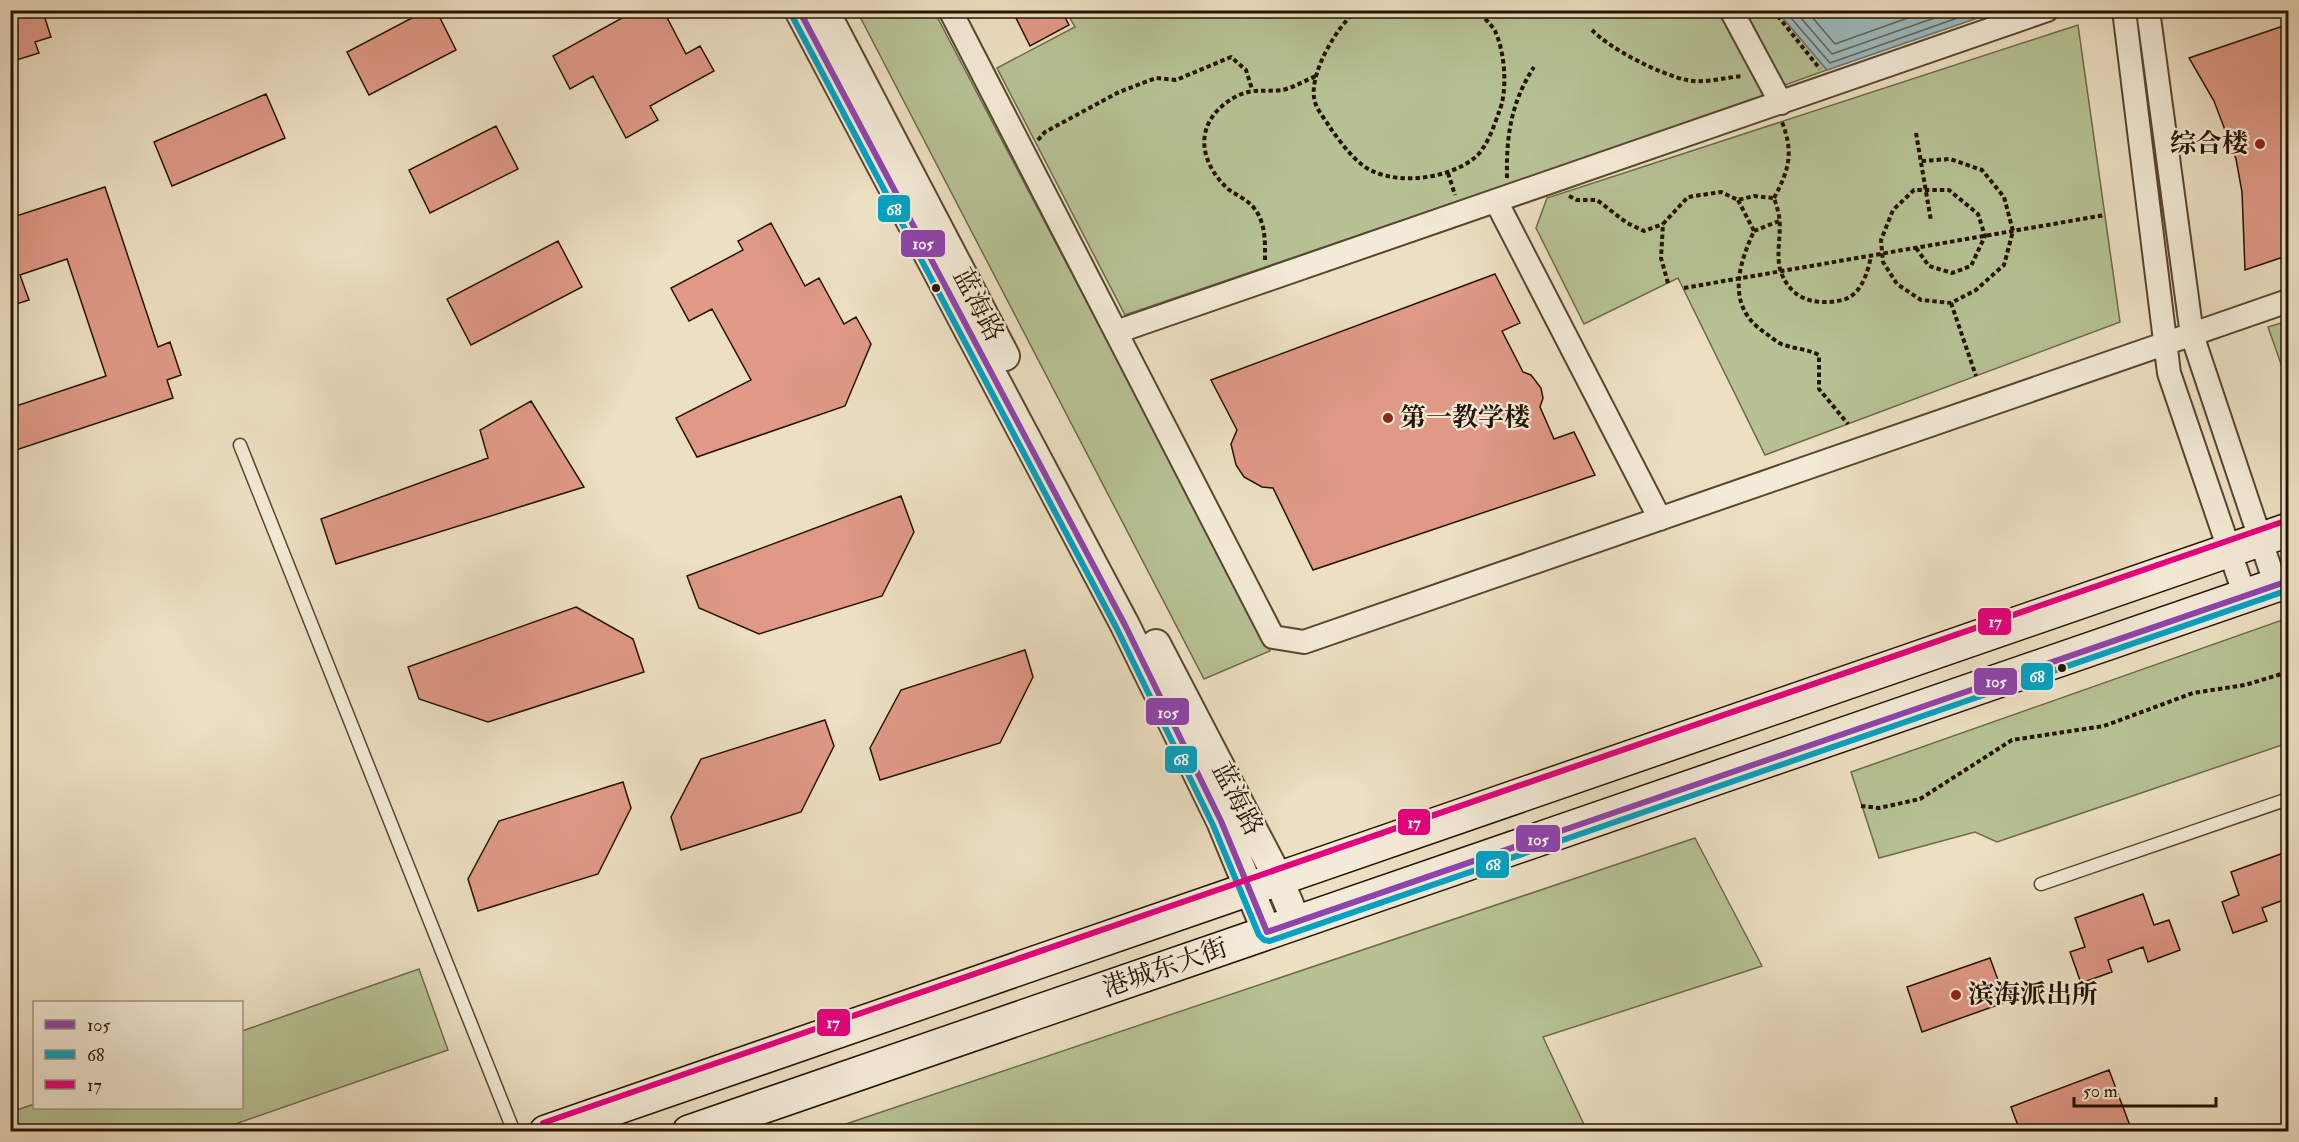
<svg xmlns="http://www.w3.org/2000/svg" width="2299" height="1142" font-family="'IM FELL Double Pica','Noto Serif SC',serif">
<rect width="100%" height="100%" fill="#ecdfc2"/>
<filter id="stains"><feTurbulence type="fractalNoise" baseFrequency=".00333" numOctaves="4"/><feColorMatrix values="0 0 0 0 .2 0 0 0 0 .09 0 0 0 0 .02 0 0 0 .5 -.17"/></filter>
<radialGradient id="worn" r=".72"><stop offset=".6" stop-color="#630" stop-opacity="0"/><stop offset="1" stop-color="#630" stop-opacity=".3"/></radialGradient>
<path fill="#b6c294" stroke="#6e6a4a" stroke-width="1.5" d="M1718,10L1765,96L1125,315L997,68L1075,27L1066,11Z
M857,11H934L1270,651L1204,679Z
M1741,11H1777L1827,70L1782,86Z
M2078,25L2120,322L1765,455L1678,278L1584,324L1536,228L1547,198Z
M2288,321V384L2268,327Z
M2288,618V743L1997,842L1975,832L1879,858L1851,772Z
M1695,838L1762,966L1543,1037L1587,1131H825Z
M419,969L448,1050L215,1131H11V1112L34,1104V1108H242V1031Z"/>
<path fill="#9dbabe" stroke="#6d7772" stroke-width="1.5" d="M1777,11V10L1998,11L1827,70Z"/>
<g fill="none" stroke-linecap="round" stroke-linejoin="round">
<path stroke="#62665f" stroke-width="1.5" d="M1784,10L1830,63L1980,10
M1794,10L1832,54L1957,10
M1806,10L1835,44L1930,10"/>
</g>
<path fill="#df9986" stroke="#261300" stroke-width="1.5" d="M427,10H436L456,50L369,95L347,52Z
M621,10H663L686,54L700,46L714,71L650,106L658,120L626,138L593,76L570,89L553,56L624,17Z
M1012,10H1061L1069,25L1030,46Z
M29,12L31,16L43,12L51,37L35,42L39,53L10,62V18Z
M2289,24V255L2245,270L2242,192L2236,159L2214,101L2189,58Z
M266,94L285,138L172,186L154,142Z
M496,126L518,169L430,213L409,170Z
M105,187L158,347L170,342L181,375L167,380L173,398L10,452V408L106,376L67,259L20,275L29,300L10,306V218Z
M771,223L805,286L819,278L844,324L856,317L871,344L845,406L697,457L676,418L751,380L712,309L689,321L671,288L743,250L738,241Z
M558,241L582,287L471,345L447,299Z
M1495,274L1520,323L1502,331L1523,372L1531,375L1541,388L1543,398L1540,407L1554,439L1574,432L1595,475L1313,570L1273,488L1262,487L1244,477L1236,465L1231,444L1237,430L1211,380Z
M531,401L584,487L336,564L321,519L488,458L480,430Z
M901,496L914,532L882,596L759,634L699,608L687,576Z
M576,607L633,639L644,672L488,722L419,699L408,667Z
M1025,650L1033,677L1000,743L880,780L870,748L901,690Z
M825,720L834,746L801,812L681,850L671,817L701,759Z
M623,782L631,808L598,874L478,911L468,879L499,821Z
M2289,851V898L2262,908L2267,921L2233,933L2222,902L2239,895L2231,872Z
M2143,894L2154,925L2169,920L2180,950L2148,962L2143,947L2108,960L2112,972L2081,983L2070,952L2085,947L2075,918Z
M1990,958L2006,1002L1922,1032L1907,987Z
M2109,1070L2132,1131H2020L2011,1107Z"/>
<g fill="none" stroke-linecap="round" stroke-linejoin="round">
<defs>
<path id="service" d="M240,445L514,1132
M2041,884L2288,799"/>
<path id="minor" d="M950,10L1273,637L1304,642L2288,301
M1731,10L1781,103
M2124,10L2169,373L2245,596
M2148,10L2192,335L2276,586
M1496,201L1660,519
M1116,332L2047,10"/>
<path id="tertiary" d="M799,10L1125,625L1221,821L1267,932
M824,10L1005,356
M1156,644L1278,878L1296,921"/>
<path id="secondary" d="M546,1132L2288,530
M689,1132L2288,581"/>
</defs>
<use href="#service" stroke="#584630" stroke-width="15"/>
<use href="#minor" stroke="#584630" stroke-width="26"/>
<use href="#tertiary" stroke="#584630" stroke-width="32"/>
<use href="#secondary" stroke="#261300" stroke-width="36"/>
<path stroke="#261300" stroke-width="4" stroke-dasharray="4.5 3" stroke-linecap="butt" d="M1357,10C1337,26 1307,76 1315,102C1317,110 1325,119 1329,126C1338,139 1349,154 1361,164C1389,187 1446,180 1473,159C1486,150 1494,126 1499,112C1508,91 1505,52 1495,31C1491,24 1483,17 1477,10
M1773,10L1820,69
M1592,30C1610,49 1661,75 1687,80C1703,84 1727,77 1743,76
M1916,133L1931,221
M1038,140L1045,132L1119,92L1156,78L1176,80L1231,57L1246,70L1252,89
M1448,173L1455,195
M1507,178C1506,137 1511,102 1534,67
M1569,196L1577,200H1597L1627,223L1644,231L1663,224
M1774,198C1789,170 1794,153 1782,122
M1738,200L1754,231C1738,266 1726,306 1764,332C1770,336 1777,343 1784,345C1796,349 1807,349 1819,355V389L1848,424
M1754,231L1779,221
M1916,248L1929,266L1952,273L1971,266L1985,236L1978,214L1949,190H1914L1893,210L1881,240L1883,262L1897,284L1921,300L1951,303L1976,290L2004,265L2013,231L2004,197L1982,170L1950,159L1921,161
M1265,260C1265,242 1266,223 1254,208C1248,200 1236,195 1228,189C1195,158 1195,118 1237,96C1253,88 1265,92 1282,90C1293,88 1306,80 1316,76
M1668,283L1661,258L1663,224L1688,197L1721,192L1738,200L1754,196L1774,198C1776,204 1778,210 1779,216C1782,234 1775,256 1781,272C1791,300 1816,306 1842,300C1861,296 1868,272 1871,256
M1684,288L2105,215
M1951,303L1976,376
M1861,806L1879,808L1920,799L2012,740L2104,726L2193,693L2245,685L2288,672"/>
<use href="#service" stroke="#f3ead7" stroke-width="12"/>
<use href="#minor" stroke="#f3ead7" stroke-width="22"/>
<use href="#tertiary" stroke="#f3ead7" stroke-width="28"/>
<use href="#secondary" stroke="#f3ead7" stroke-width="33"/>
<defs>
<path id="bus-1" d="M799,10L1125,625L1221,821L1267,932L2288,581"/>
<path id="bus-2" d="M791,14L1117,629L1213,825L1259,935L1264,940L1270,941L2288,590"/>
<path id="bus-3" d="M543,1123L2285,521"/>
</defs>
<use href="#bus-1" stroke="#f3ead7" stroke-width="10"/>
<use href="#bus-2" stroke="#f3ead7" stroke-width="10"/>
<use href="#bus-3" stroke="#f3ead7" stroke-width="10"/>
<use href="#bus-1" stroke="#8e44ad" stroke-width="6"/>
<use href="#bus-2" stroke="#02a2c4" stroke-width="6"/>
<use href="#bus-3" stroke="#e5007d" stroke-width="6"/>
</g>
<g fill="#8f2418" stroke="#f3ead7" stroke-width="2">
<circle cx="2260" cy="144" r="6"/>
<circle cx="1388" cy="418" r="6"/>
<circle cx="1956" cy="995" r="6"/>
</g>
<g fill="#261300" stroke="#f3ead7" stroke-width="2">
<circle cx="936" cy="288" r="5"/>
<circle cx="2062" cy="668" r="5"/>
</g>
<g text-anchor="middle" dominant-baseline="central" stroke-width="4.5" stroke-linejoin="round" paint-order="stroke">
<g font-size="26" font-weight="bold" fill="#261300" stroke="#f3ead7" text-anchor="start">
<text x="2248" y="144" text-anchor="end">综合楼</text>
<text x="1400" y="418">第一教学楼</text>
<text x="1968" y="995">滨海派出所</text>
</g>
<g font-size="26" fill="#261300" stroke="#f3ead7">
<text transform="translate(978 305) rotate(62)">蓝海路</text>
<text transform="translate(1237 799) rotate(62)">蓝海路</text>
<text transform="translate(1165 968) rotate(-19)">港城东大街</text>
</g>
</g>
<g stroke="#f3ead7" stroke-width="2">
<rect x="877" y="194" width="34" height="29" rx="6" fill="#02a2c4"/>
<rect x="900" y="229" width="46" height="29" rx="6" fill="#8e44ad"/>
<rect x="1977" y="607" width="35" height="29" rx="6" fill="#e5007d"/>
<rect x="2020" y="662" width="34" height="29" rx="6" fill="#02a2c4"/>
<rect x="1973" y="667" width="45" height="29" rx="6" fill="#8e44ad"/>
<rect x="1145" y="697" width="45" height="29" rx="6" fill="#8e44ad"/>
<rect x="1164" y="745" width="34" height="29" rx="6" fill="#02a2c4"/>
<rect x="1397" y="808" width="34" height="28" rx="6" fill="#e5007d"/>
<rect x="1515" y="824" width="46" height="29" rx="6" fill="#8e44ad"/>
<rect x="1475" y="850" width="35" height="29" rx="6" fill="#02a2c4"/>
<rect x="816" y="1008" width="35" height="29" rx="6" fill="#e5007d"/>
</g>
<g font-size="16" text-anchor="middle" font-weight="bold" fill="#fff">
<text x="894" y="215">68</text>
<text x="923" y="249">105</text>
<text x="1995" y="627">17</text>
<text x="2037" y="682">68</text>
<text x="1996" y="687">105</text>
<text x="1168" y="718">105</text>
<text x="1181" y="765">68</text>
<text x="1414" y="828">17</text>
<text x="1538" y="845">105</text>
<text x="1493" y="870">68</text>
<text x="833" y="1028">17</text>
</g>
<rect width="2299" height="1142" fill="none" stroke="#ecdfc2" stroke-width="36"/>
<rect x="12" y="12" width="2275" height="1118" fill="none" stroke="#261300" stroke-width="3"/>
<rect x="18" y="18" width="2263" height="1106" fill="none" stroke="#261300" stroke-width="1.5"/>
<rect x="33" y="1001" width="210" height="108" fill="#f3ead7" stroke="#a19481" stroke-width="1.5"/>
<rect x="45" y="1020" width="30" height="9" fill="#8e44ad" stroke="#a19481" stroke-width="1.5"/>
<text x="87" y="1031" font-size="18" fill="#261300">105</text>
<rect x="45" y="1050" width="30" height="9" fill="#02a2c4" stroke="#a19481" stroke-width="1.5"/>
<text x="87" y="1061" font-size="18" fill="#261300">68</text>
<rect x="45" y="1080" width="30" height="9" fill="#e5007d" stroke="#a19481" stroke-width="1.5"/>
<text x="87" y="1091" font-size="18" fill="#261300">17</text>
<path d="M2074 1097v9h142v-9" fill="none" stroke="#261300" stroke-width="3"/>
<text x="2083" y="1097" font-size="18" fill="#261300" stroke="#f3ead7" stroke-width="4.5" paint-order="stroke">50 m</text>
<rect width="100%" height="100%" filter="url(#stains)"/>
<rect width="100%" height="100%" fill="url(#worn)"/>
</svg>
